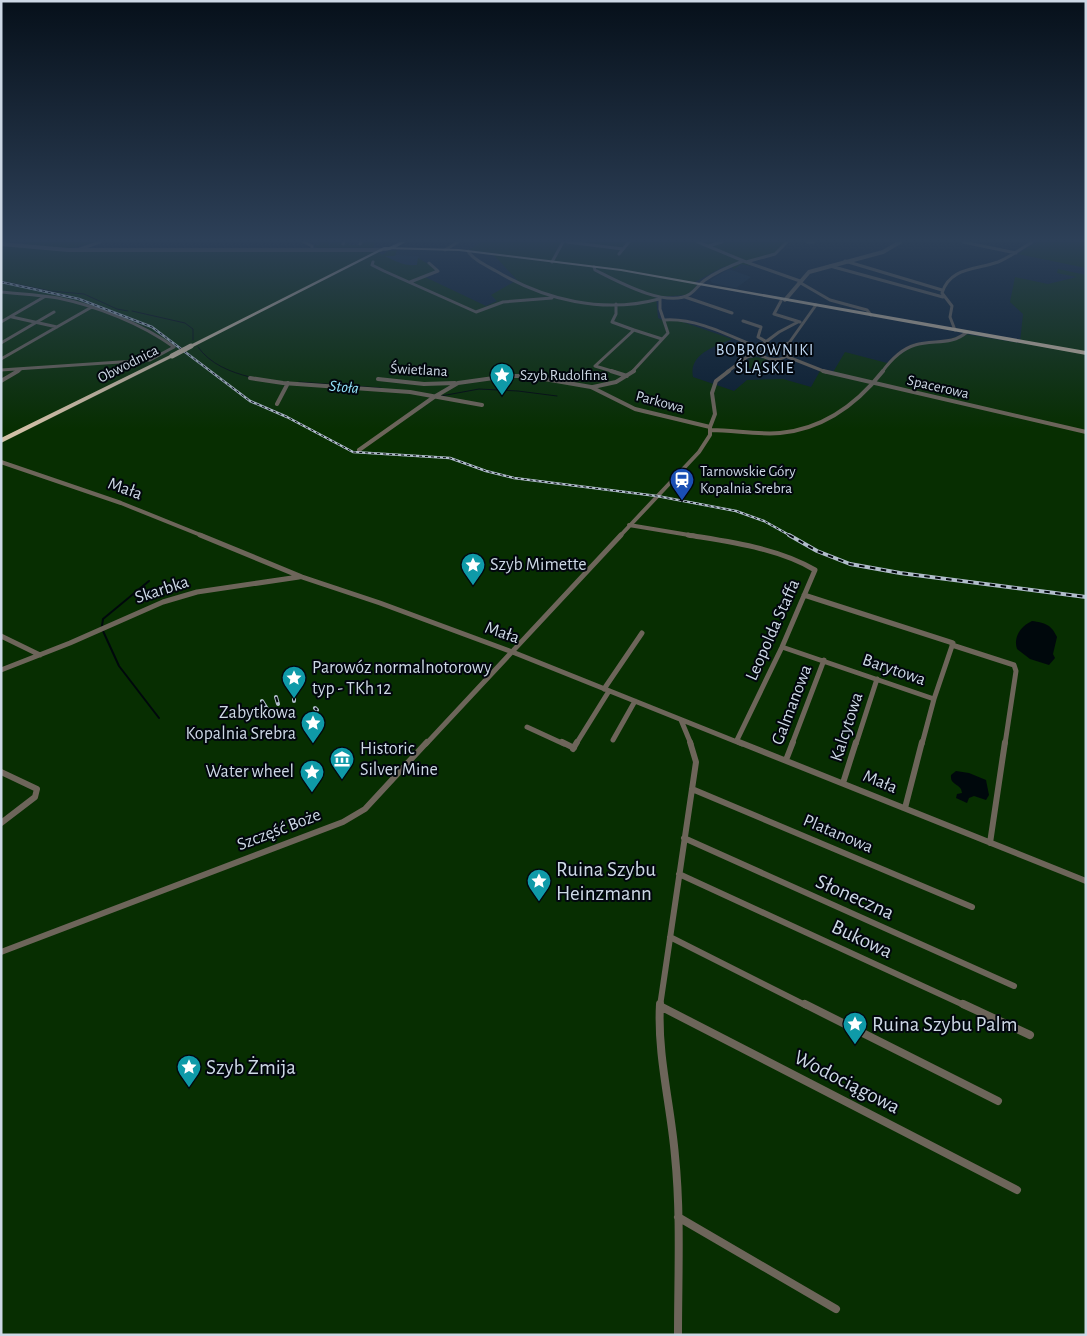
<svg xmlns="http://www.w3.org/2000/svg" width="1087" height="1336" font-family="'Alegreya Sans',sans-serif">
<rect width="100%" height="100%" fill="#0a1d2f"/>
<path fill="#0f273d" d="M396,255L419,256L417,265L397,267L382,256Z
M729,269L751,277L736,288L712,283L710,280Z"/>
<path fill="#072e01" d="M26,242H97L66,249L63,251H378L382,255L388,251L397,250L395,256H385C397,262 404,266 417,265L418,258L437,269L425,277L486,306L497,301L491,295L517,280L492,253L469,250L481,242H786C778,256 761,258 746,263L751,266L741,264L734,269L731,266L723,267L695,282L697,286L687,295L656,297L658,318L662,320H677L732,339C716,346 688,354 693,377L734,391L747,380L783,379L811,387L820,371L832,374L845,352L887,363L916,344L940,342L965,334L1020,343L1023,314L1010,302L1015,277L1048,284L1077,277L1057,273L1058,269L1086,275V1335H1V245L25,244Z
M319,242H329V247L332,242H342L340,244L349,242V245H357L356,247L364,242H375L373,248H319L316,247L314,245H320Z
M1037,242H1086V268L1018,254Z
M756,357L762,358L759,360L764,358L771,362L765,367L762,372L749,368L741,364L746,363V361L742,362L746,360L750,361L748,359Z"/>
<path fill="#00080c" d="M1032,621C1045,623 1051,624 1057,637L1053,654L1055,658L1049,665L1030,659L1017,649C1013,637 1021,626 1032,621Z
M956,771L969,773L986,780L989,795L986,800L974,796L969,798L967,803L956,798L957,794L962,793L961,789C957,783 950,784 951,775Z"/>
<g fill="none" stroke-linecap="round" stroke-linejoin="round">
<path stroke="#00080c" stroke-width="1" d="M1,281L50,291L84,294L117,309L128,311
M132,311L185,323L193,329V340
M198,347C210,364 230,372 250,377
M299,382L381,388
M441,396L479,389L518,391L557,396"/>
<path stroke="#00080c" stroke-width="2" d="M102,626L103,619L149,581
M103,631L119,666L159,718"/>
<path stroke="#6d655a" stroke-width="3" d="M304,242L312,246V249
M567,242L623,249
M698,242L746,262L800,281
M808,242H813
M963,242L1016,253
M343,244L344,242
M360,244L361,242
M708,246L722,242
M77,250L100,242
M445,250L458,242
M468,251C472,259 487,266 496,271C545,300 603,314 659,299
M619,254L629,242
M845,261L942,290
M373,262L372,265L384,271L476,312L503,302L552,298
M552,262L563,242
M746,262L775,254L787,242
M830,266L943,297
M594,267L595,270C617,281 667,309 690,294C696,290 699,284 705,280C716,272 730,266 743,261
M410,282L438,271L429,263
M799,282L830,300L867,310L871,315
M1,292C20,294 40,295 58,298C97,306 142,324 174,347L150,360L1,370
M685,297L732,313
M781,301L774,314L800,322
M616,304V314L612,322L634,330
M12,317L57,327
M665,320C697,318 730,336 759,348
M743,321L761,327L758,337L767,342
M1,322L44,297
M955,330L950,317L952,306L942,293C950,267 976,270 998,262C1010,257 1021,249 1032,242
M1,343L54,312
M758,354C768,360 779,363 789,354V346L787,345
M752,356L751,353L779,332L798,322
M788,357L826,372
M1,359L90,308
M16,372L20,370
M615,372L595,366L634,330L662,339
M632,372L668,333L660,309V298
M727,372L747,357L789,343L816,305
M882,372C890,361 901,349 915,345C933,339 951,346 967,332"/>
<path stroke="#6d655a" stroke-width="4" d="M611,371L627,376
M823,371L1086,432
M250,378L283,383L410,392L482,405
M378,379L424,384L455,383
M1,381L18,371
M593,387L616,382L634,371
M277,404L288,383
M711,430C734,430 757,435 780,433C823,429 857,404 883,371
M359,450L434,397L458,383L508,376H527L591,387L635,409L710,427
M1,462L121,503L203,536
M629,525L695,536
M620,536L699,452L710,435V427L715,414L712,393L716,381L729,371"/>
<path stroke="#6d655a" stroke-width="5" d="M200,535L302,577L380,603L515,653L742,744
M688,535C730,542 778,548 815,570L782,647L737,740
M1,636L40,655
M952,645L1014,665L1016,671L1005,744
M782,647L934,699L953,643L804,595
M1,670L70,643L163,602L197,592L299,577
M604,689L642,633
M681,720L691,744
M527,727L564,744
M613,740L635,701
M426,744L621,535
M576,744L609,691
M792,744L824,660
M856,744L877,679
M922,744L934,699"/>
<path stroke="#6d655a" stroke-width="6" d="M562,742L574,748
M739,742L1086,881
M573,749L577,742
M786,760L793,742
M1,772L37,789L35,797L1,823
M843,783L856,742
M692,789L972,907
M905,808L922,742
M684,838L1014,986
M990,843L1005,742
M679,874L966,1006
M670,937L807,1006
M1,952L343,822L365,809L427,742
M660,1006L696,762L690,742"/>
<path stroke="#6d655a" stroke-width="8" d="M660,1004C657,1055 671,1106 675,1156C681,1215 678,1275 678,1335
M805,1004L998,1101
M963,1004L1030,1035
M660,1006L1017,1190
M678,1217L836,1309"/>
<path stroke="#6d655a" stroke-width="4" d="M1,244L68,250H381
M785,300L809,272L883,252L900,242"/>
<path fill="#c0b099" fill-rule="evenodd" d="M400,242H405C398,247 388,253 379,250L385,249Z"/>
<path fill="#d0bfa6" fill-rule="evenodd" d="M384,247L459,249L621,269L1086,351V355L621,271L459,251L385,249L193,347L188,346Z
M170,355L175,356L1,443V438Z"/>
<defs>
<path id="rail-far1" d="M1,282L79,299L152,327L250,401L287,417L353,452L450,458L486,471L514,478L657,496L736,511L764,521L791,536"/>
<path id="rail" d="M789,535L817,551L850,564L900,573L1086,597
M294,695V701
M276,697L278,704
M262,701L267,709
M315,708L317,710
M257,710L260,714"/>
</defs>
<use href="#rail-far1" stroke="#b1bdcb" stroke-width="2.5"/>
<use href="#rail" stroke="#b1bdcb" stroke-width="4"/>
<use href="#rail-far1" stroke="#02070e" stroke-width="1" stroke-dasharray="3" stroke-linecap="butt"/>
<use href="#rail" stroke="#02070e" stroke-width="2" stroke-dasharray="5.5" stroke-linecap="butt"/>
<path stroke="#d0bfa6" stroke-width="5" d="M172,356L191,346"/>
</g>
<linearGradient id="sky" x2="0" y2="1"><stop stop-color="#06101a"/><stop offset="0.56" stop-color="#2d4058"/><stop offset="1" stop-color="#2d4058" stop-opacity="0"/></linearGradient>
<rect width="1087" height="429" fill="url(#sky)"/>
<defs>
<symbol id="sight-pin" viewBox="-11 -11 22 30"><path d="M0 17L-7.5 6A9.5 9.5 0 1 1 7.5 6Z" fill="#0f9aa8" stroke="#02070e"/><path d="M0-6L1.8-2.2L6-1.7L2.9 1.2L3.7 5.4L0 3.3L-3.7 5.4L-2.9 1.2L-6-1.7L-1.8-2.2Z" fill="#fff"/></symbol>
<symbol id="station-pin" viewBox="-11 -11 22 30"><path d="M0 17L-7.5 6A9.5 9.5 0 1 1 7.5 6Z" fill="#1a4fb4" stroke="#02070e"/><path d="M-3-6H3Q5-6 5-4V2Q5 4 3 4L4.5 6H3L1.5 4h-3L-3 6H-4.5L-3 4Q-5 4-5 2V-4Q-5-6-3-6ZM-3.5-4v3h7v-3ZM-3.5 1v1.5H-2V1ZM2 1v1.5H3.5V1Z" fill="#fff"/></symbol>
<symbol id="museum-pin" viewBox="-11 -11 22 30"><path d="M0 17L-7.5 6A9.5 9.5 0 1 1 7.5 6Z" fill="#0f9aa8" stroke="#02070e"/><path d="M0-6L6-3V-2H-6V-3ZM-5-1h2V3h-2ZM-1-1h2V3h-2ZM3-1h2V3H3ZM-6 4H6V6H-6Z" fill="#fff"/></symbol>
</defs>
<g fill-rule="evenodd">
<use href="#sight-pin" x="488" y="361" width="28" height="38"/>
<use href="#station-pin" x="668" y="466" width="28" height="38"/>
<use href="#sight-pin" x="459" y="551" width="28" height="38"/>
<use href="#sight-pin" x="280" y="664" width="28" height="38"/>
<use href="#sight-pin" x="299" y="709" width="28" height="38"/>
<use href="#museum-pin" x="328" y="745" width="28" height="38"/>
<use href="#sight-pin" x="298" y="758" width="28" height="38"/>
<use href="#sight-pin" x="525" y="867" width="28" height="38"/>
<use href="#sight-pin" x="841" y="1010" width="28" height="38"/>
<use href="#sight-pin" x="175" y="1053" width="28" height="38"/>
</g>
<g text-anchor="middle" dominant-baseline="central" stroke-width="4" stroke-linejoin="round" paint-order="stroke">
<g font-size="15" fill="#cdd8e5" stroke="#02070e">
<text transform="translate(128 364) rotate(-27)">Obwodnica</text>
<text transform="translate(419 370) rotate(3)">Świetlana</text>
<text transform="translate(938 387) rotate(13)">Spacerowa</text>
<text transform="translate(660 402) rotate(15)">Parkowa</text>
</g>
<g font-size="15" fill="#cdd8e5" stroke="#02070e" text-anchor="start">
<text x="520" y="375">Szyb Rudolfina</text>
<text x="700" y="471">Tarnowskie Góry<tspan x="700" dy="17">Kopalnia Srebra</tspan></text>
</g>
<g font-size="16" letter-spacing="1" fill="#c1d9f3" stroke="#02070e">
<text x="765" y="350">BOBROWNIKI<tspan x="765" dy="18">ŚLĄSKIE</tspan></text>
</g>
<g font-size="16" font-style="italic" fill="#94e4fc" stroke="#02070e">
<text transform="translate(344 387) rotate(6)">Stoła</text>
</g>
<g font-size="18" fill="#cdd8e5" stroke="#02070e">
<text transform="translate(125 489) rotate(20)">Mała</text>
<text transform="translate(162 590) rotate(-18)">Skarbka</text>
<text transform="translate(773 630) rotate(-66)">Leopolda Staffa</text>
<text transform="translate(502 633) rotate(19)">Mała</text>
<text transform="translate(894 670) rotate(19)">Barytowa</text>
<text transform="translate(792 705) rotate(-69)">Galmanowa</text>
<text transform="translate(847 727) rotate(-72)">Kalcytowa</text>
<text transform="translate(880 782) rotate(22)">Mała</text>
<text transform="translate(279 830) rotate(-21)">Szczęść Boże</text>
<text transform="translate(838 834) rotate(23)">Platanowa</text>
</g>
<g font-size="18" fill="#cdd8e5" stroke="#02070e" text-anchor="start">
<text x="490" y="565">Szyb Mimette</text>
<text x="312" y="668">Parowóz normalnotorowy<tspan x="312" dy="21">typ - TKh 12</tspan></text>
<text x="296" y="713" text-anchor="end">Zabytkowa<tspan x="296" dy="21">Kopalnia Srebra</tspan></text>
<text x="360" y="749">Historic<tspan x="360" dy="21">Silver Mine</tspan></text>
<text x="294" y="772" text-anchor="end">Water wheel</text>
</g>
<g font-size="21" fill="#cdd8e5" stroke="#02070e" text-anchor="start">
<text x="556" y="869">Ruina Szybu<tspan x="556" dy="24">Heinzmann</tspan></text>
<text x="872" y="1024">Ruina Szybu Palm</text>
<text x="206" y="1067">Szyb Żmija</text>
</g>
<g font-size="21" fill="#cdd8e5" stroke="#02070e">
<text transform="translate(855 897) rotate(24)">Słoneczna</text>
<text transform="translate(862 939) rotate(25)">Bukowa</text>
<text transform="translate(847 1082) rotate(27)">Wodociągowa</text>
</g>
</g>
<rect width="1087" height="1336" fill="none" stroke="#cdd8e5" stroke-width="5"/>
</svg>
